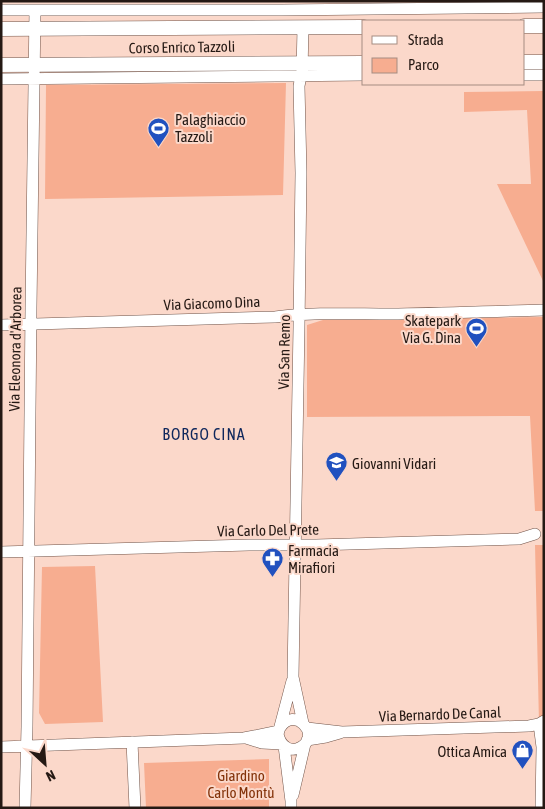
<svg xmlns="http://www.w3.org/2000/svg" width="545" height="809" font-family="'Asap Condensed',sans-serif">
<rect width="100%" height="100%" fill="#fbd8ca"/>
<path fill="#f7ad90" d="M286,83L283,195L45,199L46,85Z
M544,91V283L497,184H531L527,110L464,112V92Z
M544,317V511H535L530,416L307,417V325L323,320Z
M535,545H544V721L539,724Z
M95,566L103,722L45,724L39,713L42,567Z
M269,759V808H146L144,763Z"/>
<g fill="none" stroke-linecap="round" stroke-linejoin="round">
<defs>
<path id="minor" d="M1,10H282L544,7
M303,28L302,71L299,86L301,173L299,327L293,677L303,723
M524,75H544
M1,79L364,75
M1,325L275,317C314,312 352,314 390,314C441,314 493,311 544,310
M1,552L249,545H316L519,539L535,534
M539,724L542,747L541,808
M280,728C294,705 322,735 301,747C296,750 290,750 286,747C281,744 279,739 278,734L292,681
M307,728L342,732L529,726L539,724L544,721
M246,738L262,743L282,744
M307,740L326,737L340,733
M132,742L135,808
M284,746L291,801V808
M1,747L244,738L279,731
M293,795L305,744
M25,808L27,727L31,308L35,10"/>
<path id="tertiary" d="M524,26H544
M1,29L364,27
M524,62H544
M1,65L364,63"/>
</defs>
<use href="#minor" stroke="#715449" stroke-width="12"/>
<use href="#tertiary" stroke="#715449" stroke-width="15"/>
<use href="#minor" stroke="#fff" stroke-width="11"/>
<use href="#tertiary" stroke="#fff" stroke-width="14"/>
</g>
<defs>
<symbol id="stadium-pin" viewBox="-11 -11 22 30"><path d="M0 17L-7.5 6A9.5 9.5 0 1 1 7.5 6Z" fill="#2151bf" stroke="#fbd8ca"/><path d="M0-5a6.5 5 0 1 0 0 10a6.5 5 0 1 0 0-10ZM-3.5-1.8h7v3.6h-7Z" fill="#fff"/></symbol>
<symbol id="school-pin" viewBox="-11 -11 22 30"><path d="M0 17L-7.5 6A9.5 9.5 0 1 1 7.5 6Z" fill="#2151bf" stroke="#fbd8ca"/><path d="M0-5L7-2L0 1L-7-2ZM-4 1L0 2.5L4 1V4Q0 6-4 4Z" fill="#fff"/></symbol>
<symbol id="pharmacy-pin" viewBox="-11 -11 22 30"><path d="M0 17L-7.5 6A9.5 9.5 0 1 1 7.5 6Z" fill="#2151bf" stroke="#fbd8ca"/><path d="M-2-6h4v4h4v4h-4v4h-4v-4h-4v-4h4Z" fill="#fff"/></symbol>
<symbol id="shop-pin" viewBox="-11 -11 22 30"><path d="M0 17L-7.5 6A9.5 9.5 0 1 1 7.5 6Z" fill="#2151bf" stroke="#fbd8ca"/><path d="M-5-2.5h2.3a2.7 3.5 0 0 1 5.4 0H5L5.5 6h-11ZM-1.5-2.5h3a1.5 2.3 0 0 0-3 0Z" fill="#fff"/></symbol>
</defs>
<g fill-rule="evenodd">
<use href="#stadium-pin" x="146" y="116" width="25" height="34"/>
<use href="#stadium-pin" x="464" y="316" width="25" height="34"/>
<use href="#school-pin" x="324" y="450" width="25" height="34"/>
<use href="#pharmacy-pin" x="260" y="546" width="25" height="34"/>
<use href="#shop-pin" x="510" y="738" width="25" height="34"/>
</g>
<g text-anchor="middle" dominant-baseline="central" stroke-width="4" stroke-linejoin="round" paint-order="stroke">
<g font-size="15" fill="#251914" stroke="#fbd8ca">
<text transform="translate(182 47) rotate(-1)">Corso Enrico Tazzoli</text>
<text transform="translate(212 303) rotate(-2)">Via Giacomo Dina</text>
<text transform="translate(15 349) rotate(-89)">Via Eleonora d'Arborea</text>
<text transform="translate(284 352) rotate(-89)">Via San Remo</text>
<text transform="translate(268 530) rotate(-1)">Via Carlo Del Prete</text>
<text transform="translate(440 714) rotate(-2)">Via Bernardo De Canal</text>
</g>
<g font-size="15" fill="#251914" stroke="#fbd8ca" text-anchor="start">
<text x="175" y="119">Palaghiaccio<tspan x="175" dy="17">Tazzoli</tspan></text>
<text x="461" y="320" text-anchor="end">Skatepark<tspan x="461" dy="17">Via G. Dina</tspan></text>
<text x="352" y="463">Giovanni Vidari</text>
<text x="288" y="550">Farmacia<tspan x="288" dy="17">Mirafiori</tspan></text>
<text x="507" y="751" text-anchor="end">Ottica Amica</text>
</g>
<g font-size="15" fill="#833209" stroke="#fbd8ca">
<text x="241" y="775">Giardino<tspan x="241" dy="17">Carlo Montù</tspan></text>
</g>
<g font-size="16" letter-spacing="1" fill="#0f275c" stroke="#fbd8ca">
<text x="204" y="434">BORGO CINA</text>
</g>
</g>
<rect width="545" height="809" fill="none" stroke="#251914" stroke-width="5"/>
<rect x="362" y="20" width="162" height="65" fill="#fbd8ca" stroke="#a58c81"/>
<rect x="372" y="36" width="25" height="8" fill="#ffffff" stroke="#a58c81"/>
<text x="408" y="45" font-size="15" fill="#251914">Strada</text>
<rect x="372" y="58" width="25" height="15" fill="#f7ad90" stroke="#a58c81"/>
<text x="408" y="70" font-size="15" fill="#251914">Parco</text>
<g transform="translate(45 764) rotate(154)" stroke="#fbd8ca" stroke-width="4" paint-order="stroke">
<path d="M0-4L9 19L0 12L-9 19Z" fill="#251914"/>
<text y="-8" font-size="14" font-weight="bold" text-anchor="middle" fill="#251914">N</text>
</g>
</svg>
